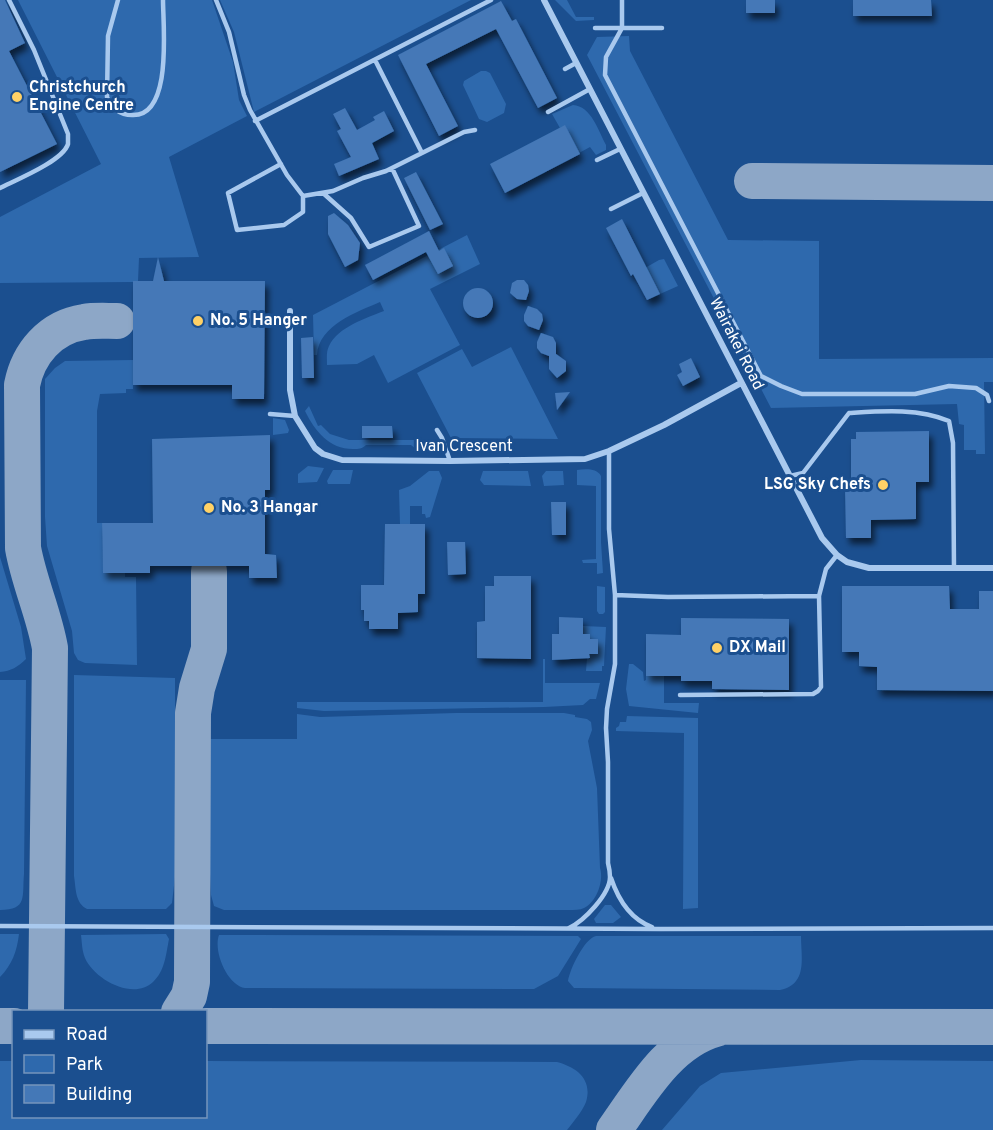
<svg xmlns="http://www.w3.org/2000/svg" width="993" height="1130" font-family="Overpass,sans-serif">
<defs>
<filter id="shadow"><feDropShadow dx="3.5" dy="6" stdDeviation="3" flood-color="#0009"/></filter>
</defs>
<rect width="100%" height="100%" fill="#1b4f8f"/>
<path fill="#2e69ad" d="M18,0H212L233,62L239,100L247,116L169,157L199,257L139,258L138,281L133,282L0,283V217L101,164Z
M220,0H471L254,112L234,32Z
M555,0H567L576,17H594V20L576,21Z
M629,36L630,51L728,240L819,241V359L993,358V382H984L985,454H976V450H964V425L959,424L957,404L771,408L587,55L597,37Z
M481,71H486L490,73L506,104L504,113L487,122L479,119L463,85L464,81Z
M573,105C591,106 598,130 606,145V150L596,155L590,147L579,153L565,126L560,128L552,114Z
M467,235L480,264L430,289L460,345L388,383L374,355L357,364L327,365C327,359 326,352 329,346C338,327 366,318 384,311L380,302C357,312 319,325 317,355H314L313,315Z
M664,259L678,286L660,294L645,268L659,260Z
M511,347L558,439L458,438L452,440L417,373L462,349L472,367Z
M133,360V389H126V393L100,394L97,411V523H102L103,573H125V577H136L137,665L85,663L78,660L74,653L72,631L47,546L45,517V379L55,368L65,361Z
M309,406L318,426L321,425L330,434L349,440H435V449H416L411,445H366C362,449 359,449 353,449C329,449 315,431 305,411Z
M273,418L285,420L289,430L288,433L273,435Z
M308,466L324,468L317,482L298,483V474Z
M333,470H353L350,484H328L327,481Z
M577,470C585,469 597,468 601,476V542L603,573L597,574V563H583L582,560L596,559V486L577,485Z
M429,471H439L442,478L430,517L426,518L425,514H422V506H410V524H400L399,490L410,486Z
M483,471H528L531,486L484,485L480,480Z
M546,471H563L564,485L544,486L542,476Z
M0,557L21,627L26,659C18,667 11,671 0,672Z
M597,586L605,587V612L603,614H599L597,611Z
M583,626L606,627L604,666H602V671H586L587,658H589V654L598,639H590V634H582Z
M543,659H545V683H600L596,699H590L583,705L544,707L324,711L297,708V702H543Z
M629,664H633L643,672L644,681L646,680V676H664V703H699L698,713L629,706L626,689Z
M74,675L175,678V877L172,903L166,909H87C75,903 76,889 74,876Z
M0,680H26L24,874C22,896 28,910 0,910Z
M456,713H564L575,715V717L587,719L591,722L592,730L588,741L597,788L600,868C604,880 597,902 584,908C580,910 574,910 569,910H224L214,906L211,895L210,874V739H297V714L320,717Z
M627,716L698,718V908L683,909L684,733L616,731V728L619,726L620,722H626Z
M605,905H611L621,917L613,923H596L594,919Z
M0,934H19C17,951 12,965 0,977Z
M166,934L169,939C166,954 165,971 153,982C133,1001 94,979 85,958C82,951 82,943 81,935Z
M219,935L578,936L581,939L558,976L534,989L245,988C227,985 213,951 219,935Z
M596,936H801C801,958 808,984 780,990L574,988L568,981C570,969 584,939 596,936Z
M861,1060L993,1061V1130H662L700,1086L721,1073Z
M0,1061H13L14,1116H206V1061L557,1062C576,1067 593,1079 586,1102C582,1112 573,1122 567,1130H0Z"/>
<g fill="none" stroke-linecap="round" stroke-linejoin="round">
<path stroke="#8da7c7" stroke-width="36" d="M752,181L993,183
M46,1012L50,648C44,614 29,582 23,548L22,385C28,354 50,327 84,322C95,320 106,321 117,321
M179,1012L189,996L192,982L193,713L197,688L209,649V571
M0,1026H14
M206,1026L993,1027
M614,1130C641,1092 669,1042 716,1029"/>
</g>
<path fill="#4478b7" filter="url(#shadow)" d="M0,0H5L25,43L9,51L57,144L0,172Z
M746,0H775V13H746Z
M853,0H931L932,16H853Z
M501,1L512,21L516,19L557,98L538,108L496,29L426,64L458,126L439,136L398,55Z
M345,108L357,130L375,120L373,117L384,111L394,131L372,143L379,159L339,176L334,164L351,157L337,131L341,129L333,114Z
M565,125L580,154L505,193L490,164Z
M416,172L443,224L430,230L404,178Z
M334,213L348,225L360,243L358,260L345,267L328,234V216Z
M622,219L660,294L647,300L633,274L631,276L606,228Z
M429,231L439,251L444,248L453,266L438,274L426,252L373,280L365,265Z
M158,257L164,281H265L264,399H232V385H133V281H153Z
M517,280H524L528,285L529,291L526,300L517,299L510,293L512,283Z
M463 303a15 15 0 1 1 30 0a15 15 0 1 1-30 0Z
M528,306L537,309L542,314L543,320L539,330L528,326L524,321V315Z
M541,333L553,337L556,343V354L566,361V371L557,378L549,369V356L541,353L537,348V342Z
M313,337L314,378H302L301,338Z
M691,358L700,377L683,386L677,375L682,372L679,364Z
M570,392L557,410L555,393Z
M362,426H392L393,438H362Z
M929,431V482H916V519L871,520V538H846L845,488H851V439H856V432Z
M270,435V490H265V554L276,555L277,578H249V566H150V573H103L102,523H153L152,439Z
M551,502H566V535H552Z
M385,524H425V594H418V612L398,613V629H369V621H364V610H361V585H384Z
M447,542H465L466,574L448,575Z
M494,576H531V659L477,658V622L485,621V586H494Z
M842,586H949L950,609H979V591H993V691L877,690V667L859,666V652H842Z
M559,617L583,618V634H590V639H598V654H589L590,658L552,660V634H559Z
M681,618L789,619V690L712,689V681H681V676H646V634L681,635Z"/>
<g fill="none" stroke-linecap="round" stroke-linejoin="round">
<path stroke="#a9c9ee" stroke-width="4.5" d="M118,0L108,36L107,97C111,108 120,115 132,115C173,117 163,26 163,0
M216,0L229,32L244,95L250,110L287,175L303,196L333,191L363,178L386,171L464,132L475,130
M622,0V28L606,57L605,75L761,376L781,386L802,394H915L949,386L976,388L987,395L989,401
M595,28H662
M375,60L422,153
M565,69L576,63
M548,112L590,89
M255,121L491,0
M597,160L620,149
M281,164L228,193L237,230L284,225L303,212V196
M0,188C16,180 63,161 68,144C68,142 68,136 68,134L34,50L9,0
M323,193L351,218L369,247L419,226L392,168
M611,209L643,193
M270,414L295,416
M437,430L442,438L450,461
M790,476L803,473L849,413C882,411 918,408 949,421L953,443L954,568
M615,595L668,597L819,596L821,687L818,691L813,694L680,695
M819,596L826,569L837,555
M611,878C618,899 630,919 652,927
M0,926L661,929
M569,928C584,921 610,894 610,877C610,873 609,867 608,863V762L606,728L607,709L615,664V595L609,529V451
M660,929L993,928"/>
<path stroke="#a9c9ee" stroke-width="6" d="M544,0L822,538L837,555L847,562L869,568H993
M290,311V390L295,416L315,448L323,454L342,460L450,461L585,459L609,451L664,425L741,383"/>
</g>
<g fill="#ffd166" stroke="#1b4f8f" stroke-width="2">
<circle cx="17" cy="97" r="6"/>
<circle cx="198" cy="321" r="6"/>
<circle cx="883" cy="485" r="6"/>
<circle cx="209" cy="508" r="6"/>
<circle cx="717" cy="648" r="6"/>
</g>
<g text-anchor="middle" dominant-baseline="central" stroke-width="6" stroke-linejoin="round" paint-order="stroke">
<g font-size="16" font-weight="bold" fill="#fff" stroke="#1b4f8f" text-anchor="start">
<text x="29" y="88">Christchurch<tspan x="29" dy="18">Engine Centre</tspan></text>
<text x="210" y="321">No. 5 Hanger</text>
<text x="871" y="485" text-anchor="end">LSG Sky Chefs</text>
<text x="221" y="508">No. 3 Hangar</text>
<text x="729" y="648">DX Mail</text>
</g>
<g font-size="16" fill="#fff" stroke="#1b4f8f">
<text transform="translate(736 344) rotate(63)">Wairakei Road</text>
<text x="464" y="447">Ivan Crescent</text>
</g>
</g>
<rect x="12" y="1010" width="195" height="108" fill="#1b4f8f" stroke="#7695bc" stroke-width="1.5"/>
<rect x="24" y="1030" width="30" height="9" fill="#a9c9ee" stroke="#7695bc" stroke-width="1.5"/>
<text x="66" y="1040" font-size="18" fill="#ffffff">Road</text>
<rect x="24" y="1055" width="30" height="18" fill="#2e69ad" stroke="#7695bc" stroke-width="1.5"/>
<text x="66" y="1070" font-size="18" fill="#ffffff">Park</text>
<rect x="24" y="1085" width="30" height="18" fill="#4478b7" stroke="#7695bc" stroke-width="1.5"/>
<text x="66" y="1100" font-size="18" fill="#ffffff">Building</text>
</svg>
